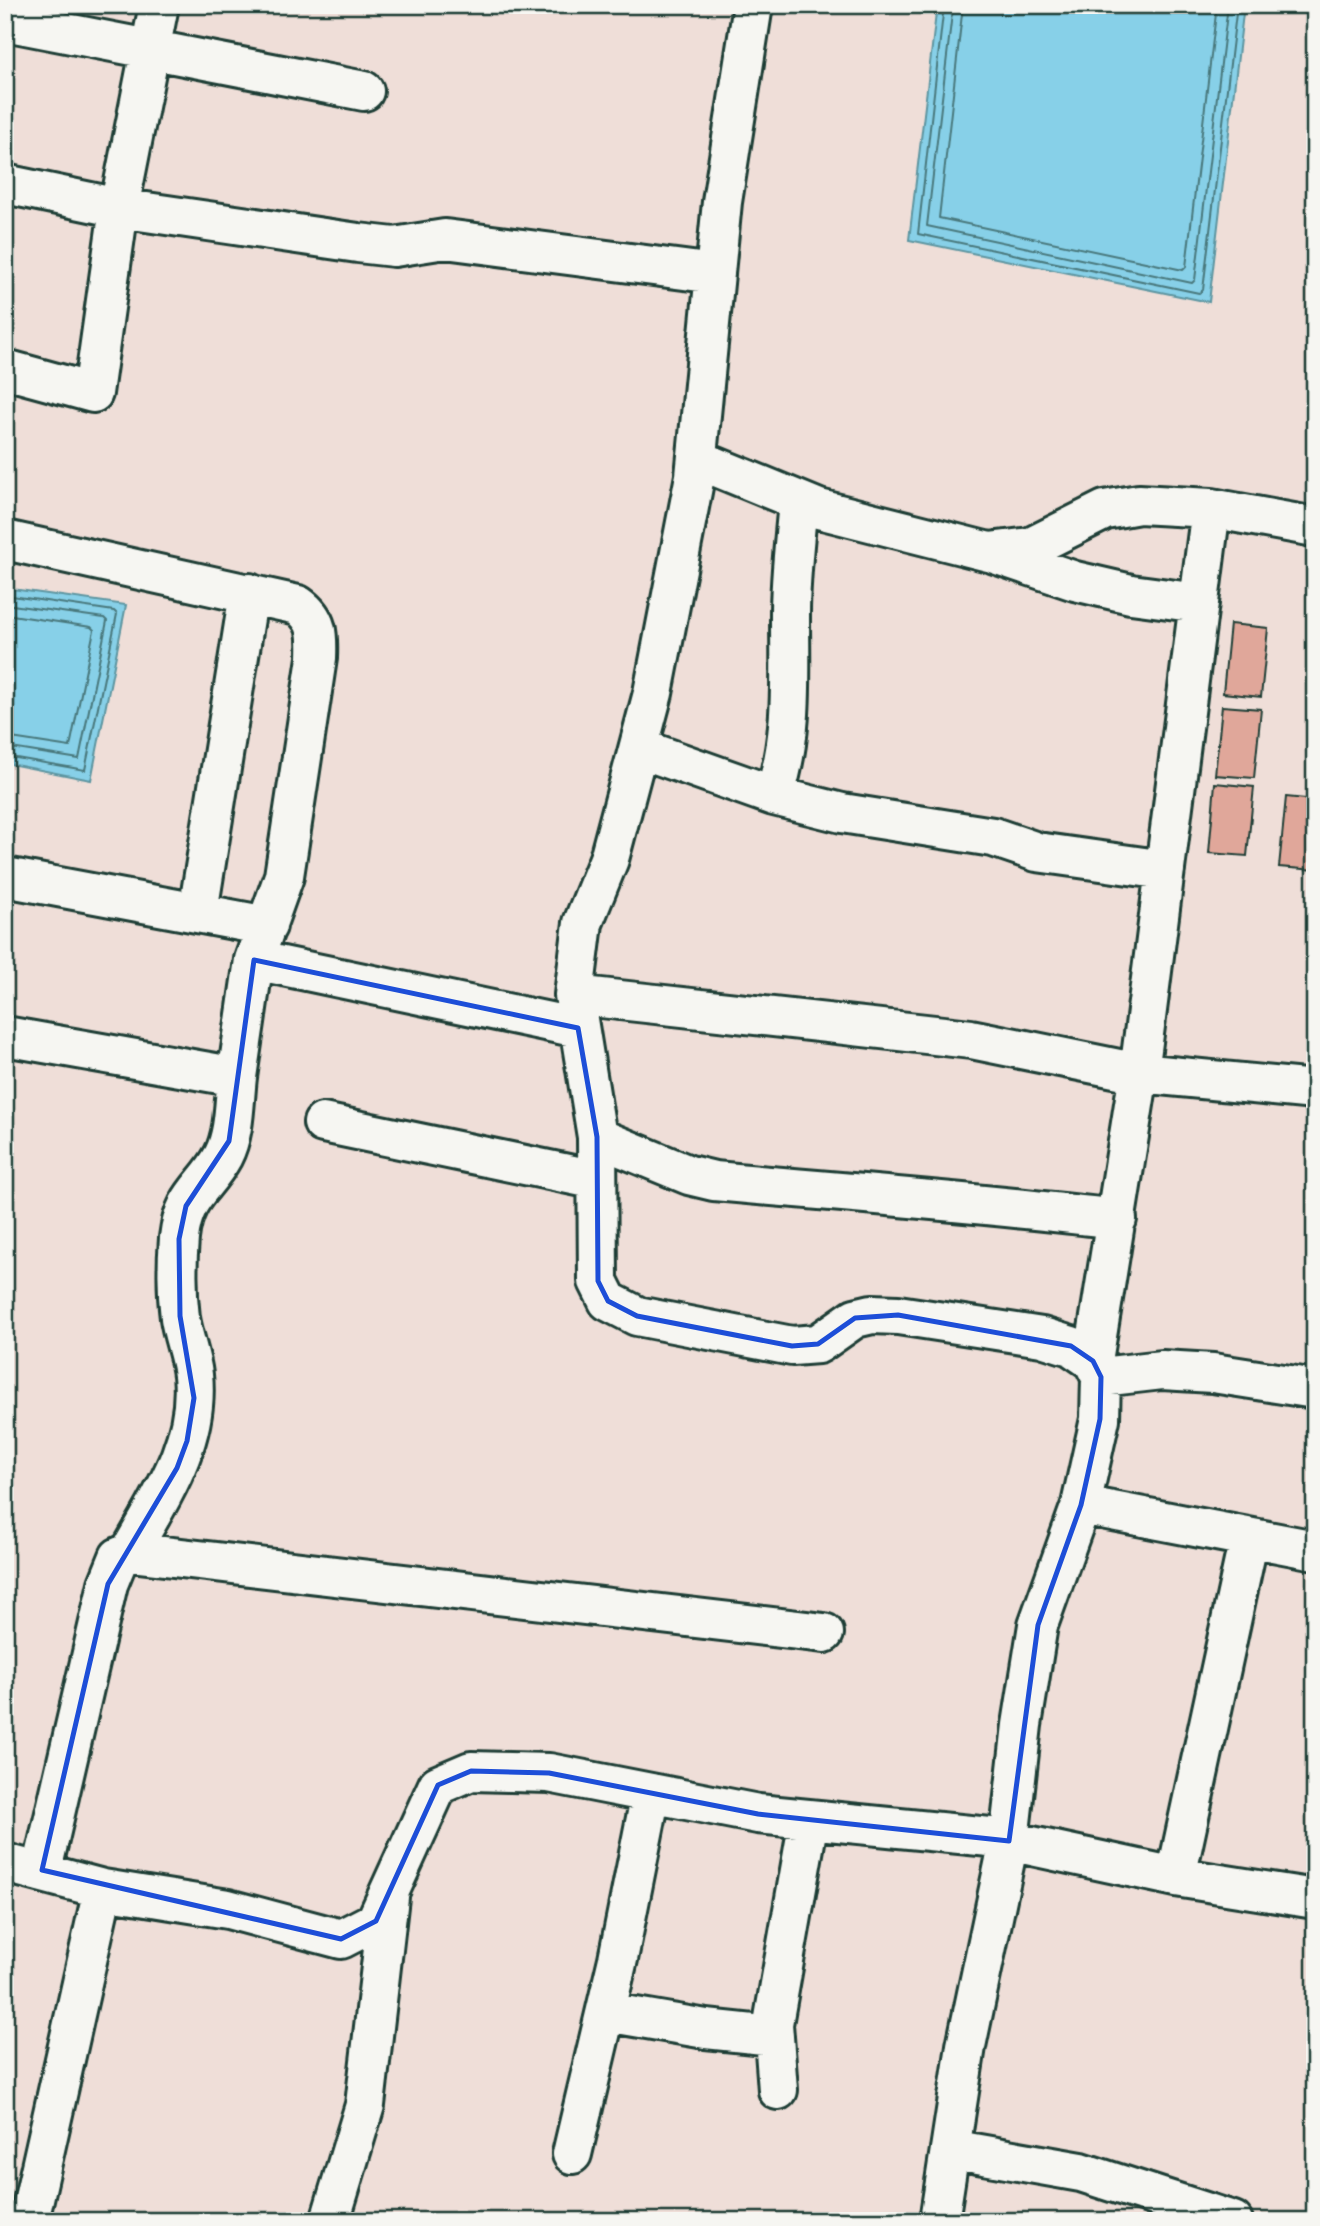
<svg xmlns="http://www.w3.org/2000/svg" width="1320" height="2226" font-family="'Indie Flower',sans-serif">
<rect width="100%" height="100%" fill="#efded8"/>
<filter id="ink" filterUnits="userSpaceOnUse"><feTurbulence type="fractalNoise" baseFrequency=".0143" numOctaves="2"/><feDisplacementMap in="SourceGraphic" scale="14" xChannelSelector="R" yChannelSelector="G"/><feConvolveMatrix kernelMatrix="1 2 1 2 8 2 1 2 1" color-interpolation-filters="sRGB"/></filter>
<g filter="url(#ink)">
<path fill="#87d0e8" stroke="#5d95a0" stroke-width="2" d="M937,5H1244L1209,302L909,240Z
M5,588L126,605L91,780L5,763Z"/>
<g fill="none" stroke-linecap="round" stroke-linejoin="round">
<path stroke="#49787c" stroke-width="2" d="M944,5L918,234L1199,293L1203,290L1237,5
M953,5L927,226L1192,283L1195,280L1228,5
M963,5L939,218L1183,270L1186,267L1217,5
M5,595L114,611L117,614L85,770L5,756
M5,604L104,618L107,621L79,759L5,747
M5,614L91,627L94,630L70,747L5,737"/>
</g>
<path fill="#e0a79a" stroke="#1f3d34" stroke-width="2" d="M1230,624L1268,628L1261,697L1223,693Z
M1222,706L1261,709L1254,778L1215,775Z
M1215,783L1254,787L1247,856L1209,853Z
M1286,797L1315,800V870L1279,867Z"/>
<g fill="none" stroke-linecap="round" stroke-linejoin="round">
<defs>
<path id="minor" d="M753,5L722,202L695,476L653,693L609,859L583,923L574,995L597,1137L598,1281L608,1301L637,1316L792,1346L818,1344L855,1318L872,1314L898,1315L1042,1337L1071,1346L1093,1361L1101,1377L1100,1419L1081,1505L1038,1625L1022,1725L1009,1841L966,2046L939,2221
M5,21L364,91
M5,184L119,208L358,243L394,247L445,239L715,274
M5,369L93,393L119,208L159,5
M697,459L819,509L989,552L1031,547L1105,510L1139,504L1211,508L1315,527
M5,540L298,605C318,619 318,634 317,658L284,876L254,960L237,1077L5,1036
M995,554L1075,581L1131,594L1199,603
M639,748L774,796L842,813L993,837L1037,852L1165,870
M774,796C794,736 790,676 790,614C790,576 795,538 798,501
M5,877L267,926
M198,912L249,593
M254,960L578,1028
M574,995L971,1039L1139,1073L1315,1090
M323,1123L597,1180
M597,1137L689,1175L714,1181C848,1193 983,1203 1117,1219
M1093,1361L1139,1073L1211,508
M1101,1377L1162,1370L1213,1373L1315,1389
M1081,1505L1315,1550
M130,1552C161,1497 200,1441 193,1375C191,1356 183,1337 180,1318C177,1294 177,1262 179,1238C184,1193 205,1189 223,1156C235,1133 234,1102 237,1077
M5,1863L103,1889L228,1909L341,1939L376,1921L438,1785L471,1771L549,1773L758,1814L990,1837L1176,1877L1315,1899
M42,1870L108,1584L119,1557L130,1552L824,1633
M1176,1877L1249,1538
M606,2012L706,2029L774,2036
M778,2090L773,2024L809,1819
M950,2149L1081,2172L1233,2221
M572,2154L618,1959L651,1793
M29,2221L103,1889
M330,2221L365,2105L389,1897"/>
</defs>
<use href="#minor" stroke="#1f3d34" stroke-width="44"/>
<use href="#minor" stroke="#f6f6f2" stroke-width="38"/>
</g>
</g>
<path fill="none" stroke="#1d4ed8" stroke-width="5" stroke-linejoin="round" d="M254,960L578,1028L597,1137L598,1281L608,1301L637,1316L792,1346L818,1344L855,1318L898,1315L1071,1346L1093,1361L1101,1377L1100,1419L1081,1505L1038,1625L1009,1841L758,1814L549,1773L471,1771L438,1785L376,1921L341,1939L42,1870L108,1584L177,1468L187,1441L194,1398L180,1316L179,1239L186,1206L229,1141Z"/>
<rect width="1320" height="2226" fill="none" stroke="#f6f6f2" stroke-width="28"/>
<rect x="14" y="14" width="1292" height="2198" fill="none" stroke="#1f3d34" stroke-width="2.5" filter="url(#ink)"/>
</svg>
